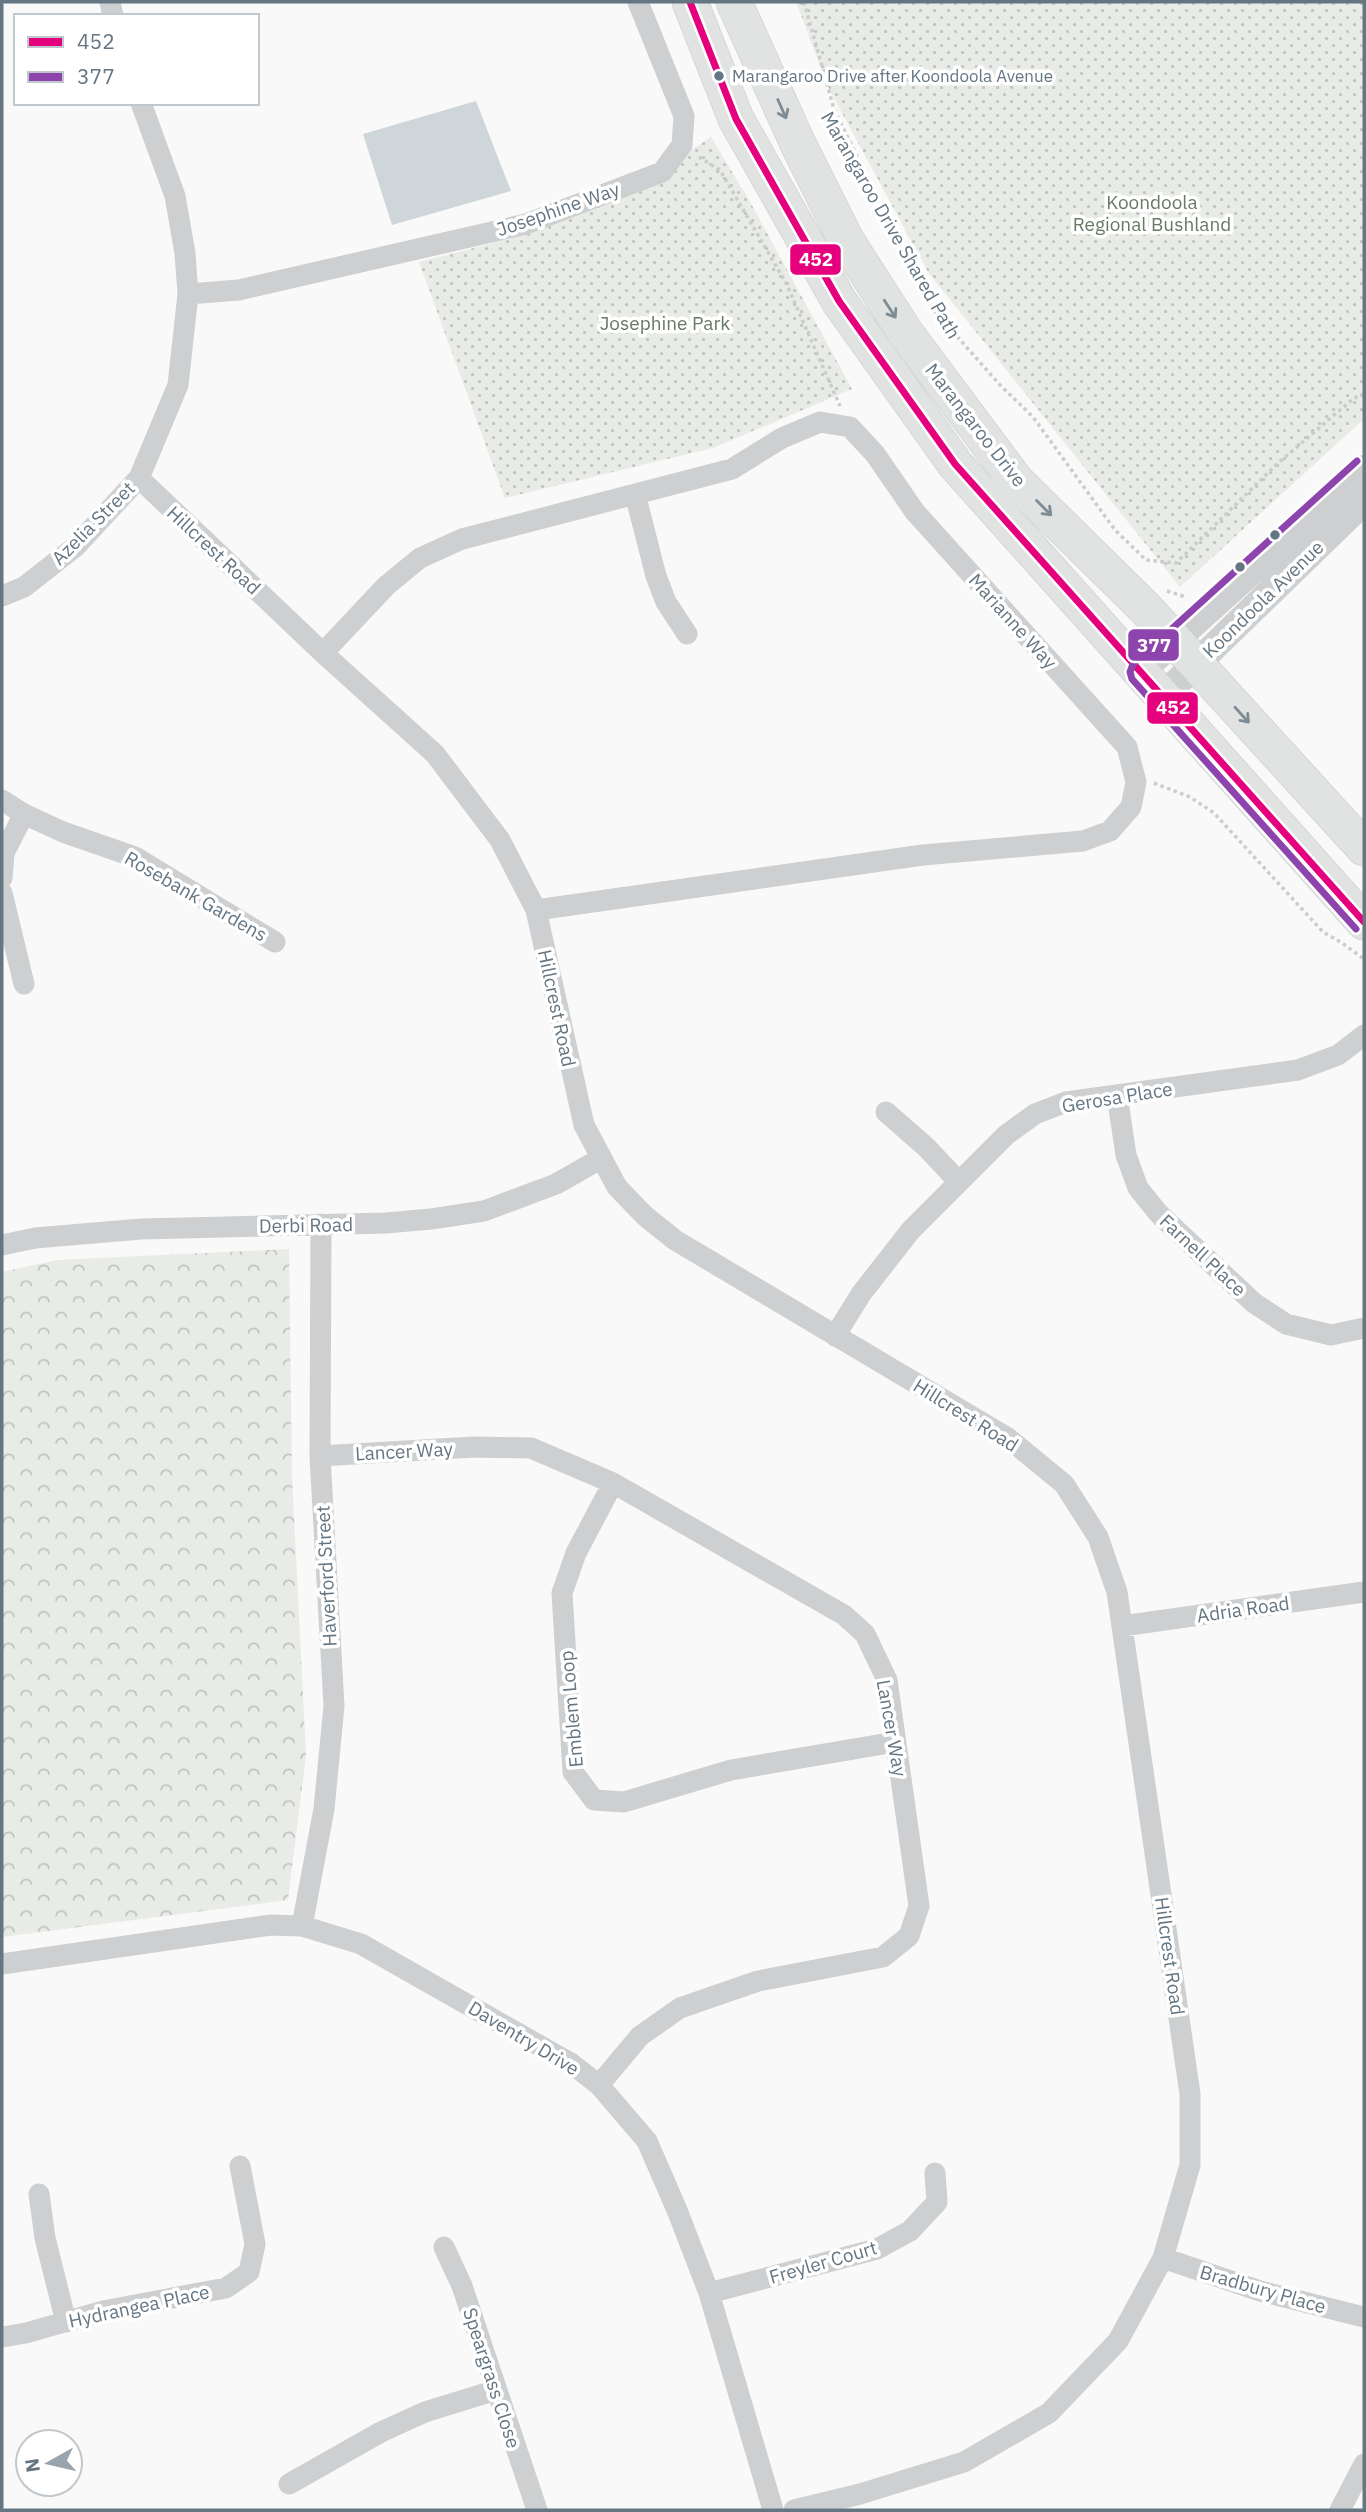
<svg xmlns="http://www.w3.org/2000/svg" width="1366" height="2512" font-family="'IBM Plex Sans',sans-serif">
<defs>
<pattern id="forest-crowns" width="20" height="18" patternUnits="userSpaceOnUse" patternTransform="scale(1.75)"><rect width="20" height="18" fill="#e8ebe6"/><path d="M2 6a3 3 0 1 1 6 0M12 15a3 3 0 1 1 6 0" fill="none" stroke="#c0c3c0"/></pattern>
<pattern id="park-dots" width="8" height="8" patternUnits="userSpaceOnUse" patternTransform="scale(1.75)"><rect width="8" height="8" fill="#e8ebe6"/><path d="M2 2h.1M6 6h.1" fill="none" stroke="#c0c3c0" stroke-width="1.8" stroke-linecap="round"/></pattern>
</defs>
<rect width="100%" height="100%" fill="#f9f9f9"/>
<path fill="url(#forest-crowns)" d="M289,1249L292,1477L306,1755L288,1900L2,1937V1272L57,1260Z"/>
<path fill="url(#park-dots)" d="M796,2H1364V419L1180,587L928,272L829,89Z
M711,137L749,200L852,389L713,448L505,498L419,262L525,235L668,180L690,151Z"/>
<path fill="#ced6d9" d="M476,101L511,191L392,225L363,134Z"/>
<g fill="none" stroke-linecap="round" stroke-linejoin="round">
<defs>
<path id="primary" d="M690,2L736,119L839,301L955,464L1364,922
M734,2L798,144L846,240L905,332L1016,481L1146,609L1364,848"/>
</defs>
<use href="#primary" stroke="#d5d6d7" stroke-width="37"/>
<path stroke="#cbcccd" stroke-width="3.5" stroke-dasharray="3.5 3.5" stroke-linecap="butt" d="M804,2L834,109L930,306L1001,386L1033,417L1115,530L1146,560L1176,563L1277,464L1354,398L1364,394
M699,157L720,170L786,283L840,406
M1167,591L1186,597
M1154,783L1190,797L1214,813L1323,932L1342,943L1364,959"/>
<path stroke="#cecfd0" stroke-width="21" d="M110,2L113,16
M188,294L239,290L526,224L662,172L682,145L684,116L638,2
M139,478L323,653L435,754L500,840L536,910L584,1125L617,1187L645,1216L675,1240L1008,1438L1064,1484L1098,1537L1117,1592L1190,2094V2165L1163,2258L1118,2341L1049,2413L964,2462L860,2494L794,2510
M635,494L656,576L666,602L687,634
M2,596L24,587L75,547L139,478L178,385L188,294L185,253L175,196L141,103
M323,653L386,586L420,558L462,539L732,469L782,438L820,422L850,427L875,454L915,512L1127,747L1136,782L1131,807L1110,831L1083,841L923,855L536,910
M2,800L24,814L63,832L135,857L275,942
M2,878L4,853L24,814
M2,893L24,984
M1117,1095L1126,1155L1138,1188L1159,1214L1254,1303L1286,1324L1331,1335L1364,1328
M886,1112L926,1147L959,1182
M2,1245L35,1238L141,1229L386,1223L431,1219L484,1211L556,1184L600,1159
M835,1336L861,1294L911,1230L1006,1135L1035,1114L1066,1102L1298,1070L1338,1055L1364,1035
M320,1456L474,1447L531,1448L613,1483L844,1615L865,1634L887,1680L919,1906L909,1936L883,1957L758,1981L680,2008L640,2036L599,2085
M613,1483L576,1553L562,1593L573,1772L594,1800L624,1802L731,1770L895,1742
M1122,1626L1364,1592
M302,1926L324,1809L334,1706L320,1456L321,1224
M2,1964L271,1925L302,1926L361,1944L572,2064L599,2085L647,2141L677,2210L709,2293L773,2510
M39,2194L45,2238L66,2322
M444,2247L462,2286L537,2510
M1163,2258L1260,2291L1364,2317
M709,2293L877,2249L910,2231L937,2202L935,2173
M2,2337L26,2333L103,2311L226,2288L249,2272L255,2244L240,2166
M289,2484L381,2432L425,2412L496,2390
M1340,2510L1364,2464"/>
<path stroke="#cecfd0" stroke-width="28" d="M1140,672L1364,469
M1162,697L1364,501"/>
<use href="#primary" stroke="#e1e2e2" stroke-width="35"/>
<defs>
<path id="bus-1" d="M690,2L736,119L839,301L955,464L1364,922"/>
<path id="bus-2" d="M1356,929L1132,679L1130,672L1133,664L1357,461"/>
</defs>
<use href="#bus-1" stroke="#fff" stroke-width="12"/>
<use href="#bus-2" stroke="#fff" stroke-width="12"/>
<use href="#bus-1" stroke="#e5007d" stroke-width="7"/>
<use href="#bus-2" stroke="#8e44ad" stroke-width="7"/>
</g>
<defs><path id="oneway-shaft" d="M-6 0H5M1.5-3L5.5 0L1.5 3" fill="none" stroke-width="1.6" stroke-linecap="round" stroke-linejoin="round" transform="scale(1.75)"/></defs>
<g stroke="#7e8c96">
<use href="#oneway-shaft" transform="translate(782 109) rotate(66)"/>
<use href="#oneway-shaft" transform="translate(890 309) rotate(57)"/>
<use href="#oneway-shaft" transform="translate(1044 508) rotate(45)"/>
<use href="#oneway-shaft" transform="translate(1242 715) rotate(48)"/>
</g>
<g fill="#657683" stroke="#fff" stroke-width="2.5">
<circle cx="719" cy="76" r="6"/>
<circle cx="1275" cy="535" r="6"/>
<circle cx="1240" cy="567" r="6"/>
</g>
<g text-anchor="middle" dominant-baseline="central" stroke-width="7" stroke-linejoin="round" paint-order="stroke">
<g font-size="17" fill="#657683" stroke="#fff" text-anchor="start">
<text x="732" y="76">Marangaroo Drive after Koondoola Avenue</text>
</g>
<g font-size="19" fill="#687a64" stroke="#fff">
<text x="1152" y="202">Koondoola<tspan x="1152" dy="22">Regional Bushland</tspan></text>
<text x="665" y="323">Josephine Park</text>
</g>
<g font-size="19" fill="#657683" stroke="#fff">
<text transform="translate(558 209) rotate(-19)">Josephine Way</text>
<text transform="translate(891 225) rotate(60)">Marangaroo Drive Shared Path</text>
<text transform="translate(976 425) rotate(52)">Marangaroo Drive</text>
<text transform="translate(93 523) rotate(-45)">Azelia Street</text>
<text transform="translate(214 550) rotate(43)">Hillcrest Road</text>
<text transform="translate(1263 599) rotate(-44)">Koondoola Avenue</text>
<text transform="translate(1013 621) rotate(48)">Marianne Way</text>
<text transform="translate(196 896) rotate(30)">Rosebank Gardens</text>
<text transform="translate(557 1008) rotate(78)">Hillcrest Road</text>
<text transform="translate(1117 1097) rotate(-9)">Gerosa Place</text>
<text transform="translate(306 1225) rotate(-1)">Derbi Road</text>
<text transform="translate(1203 1255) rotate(43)">Farnell Place</text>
<text transform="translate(966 1415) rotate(32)">Hillcrest Road</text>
<text transform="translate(404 1451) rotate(-3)">Lancer Way</text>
<text transform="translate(326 1576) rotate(-93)">Haverford Street</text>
<text transform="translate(1243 1609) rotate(-8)">Adria Road</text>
<text transform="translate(571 1709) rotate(-95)">Emblem Loop</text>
<text transform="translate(892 1728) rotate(80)">Lancer Way</text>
<text transform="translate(1170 1956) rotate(82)">Hillcrest Road</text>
<text transform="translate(524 2038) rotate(31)">Daventry Drive</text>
<text transform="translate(823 2262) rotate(-16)">Freyler Court</text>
<text transform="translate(1263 2289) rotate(16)">Bradbury Place</text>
<text transform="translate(139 2306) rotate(-12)">Hydrangea Place</text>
<text transform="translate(492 2378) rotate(72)">Speargrass Close</text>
</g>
</g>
<g stroke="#fff" stroke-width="2.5">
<rect x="789" y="243" width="53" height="33" rx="7" fill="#e5007d"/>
<rect x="1127" y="628" width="53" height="34" rx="7" fill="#8e44ad"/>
<rect x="1146" y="691" width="53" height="34" rx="7" fill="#e5007d"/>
</g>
<g font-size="19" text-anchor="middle" font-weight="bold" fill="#fff">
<text x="816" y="266">452</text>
<text x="1154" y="652">377</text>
<text x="1173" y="714">452</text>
</g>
<rect width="1366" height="2512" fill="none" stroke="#657683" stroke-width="7"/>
<rect x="14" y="14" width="245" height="91" fill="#ffffff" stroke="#c1c8cd" stroke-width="2"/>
<rect x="28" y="37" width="35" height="10" fill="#e5007d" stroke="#c1c8cd" stroke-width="2"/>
<text x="77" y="49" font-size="21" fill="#657683">452</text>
<rect x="28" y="72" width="35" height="10" fill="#8e44ad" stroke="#c1c8cd" stroke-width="2"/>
<text x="77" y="84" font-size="21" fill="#657683">377</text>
<g transform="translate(49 2463) rotate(262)"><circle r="33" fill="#ffffff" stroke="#c1c8cd" stroke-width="2"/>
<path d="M0-5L12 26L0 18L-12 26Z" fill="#99a4ac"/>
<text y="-10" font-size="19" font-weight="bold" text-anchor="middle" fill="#657683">N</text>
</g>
</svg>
